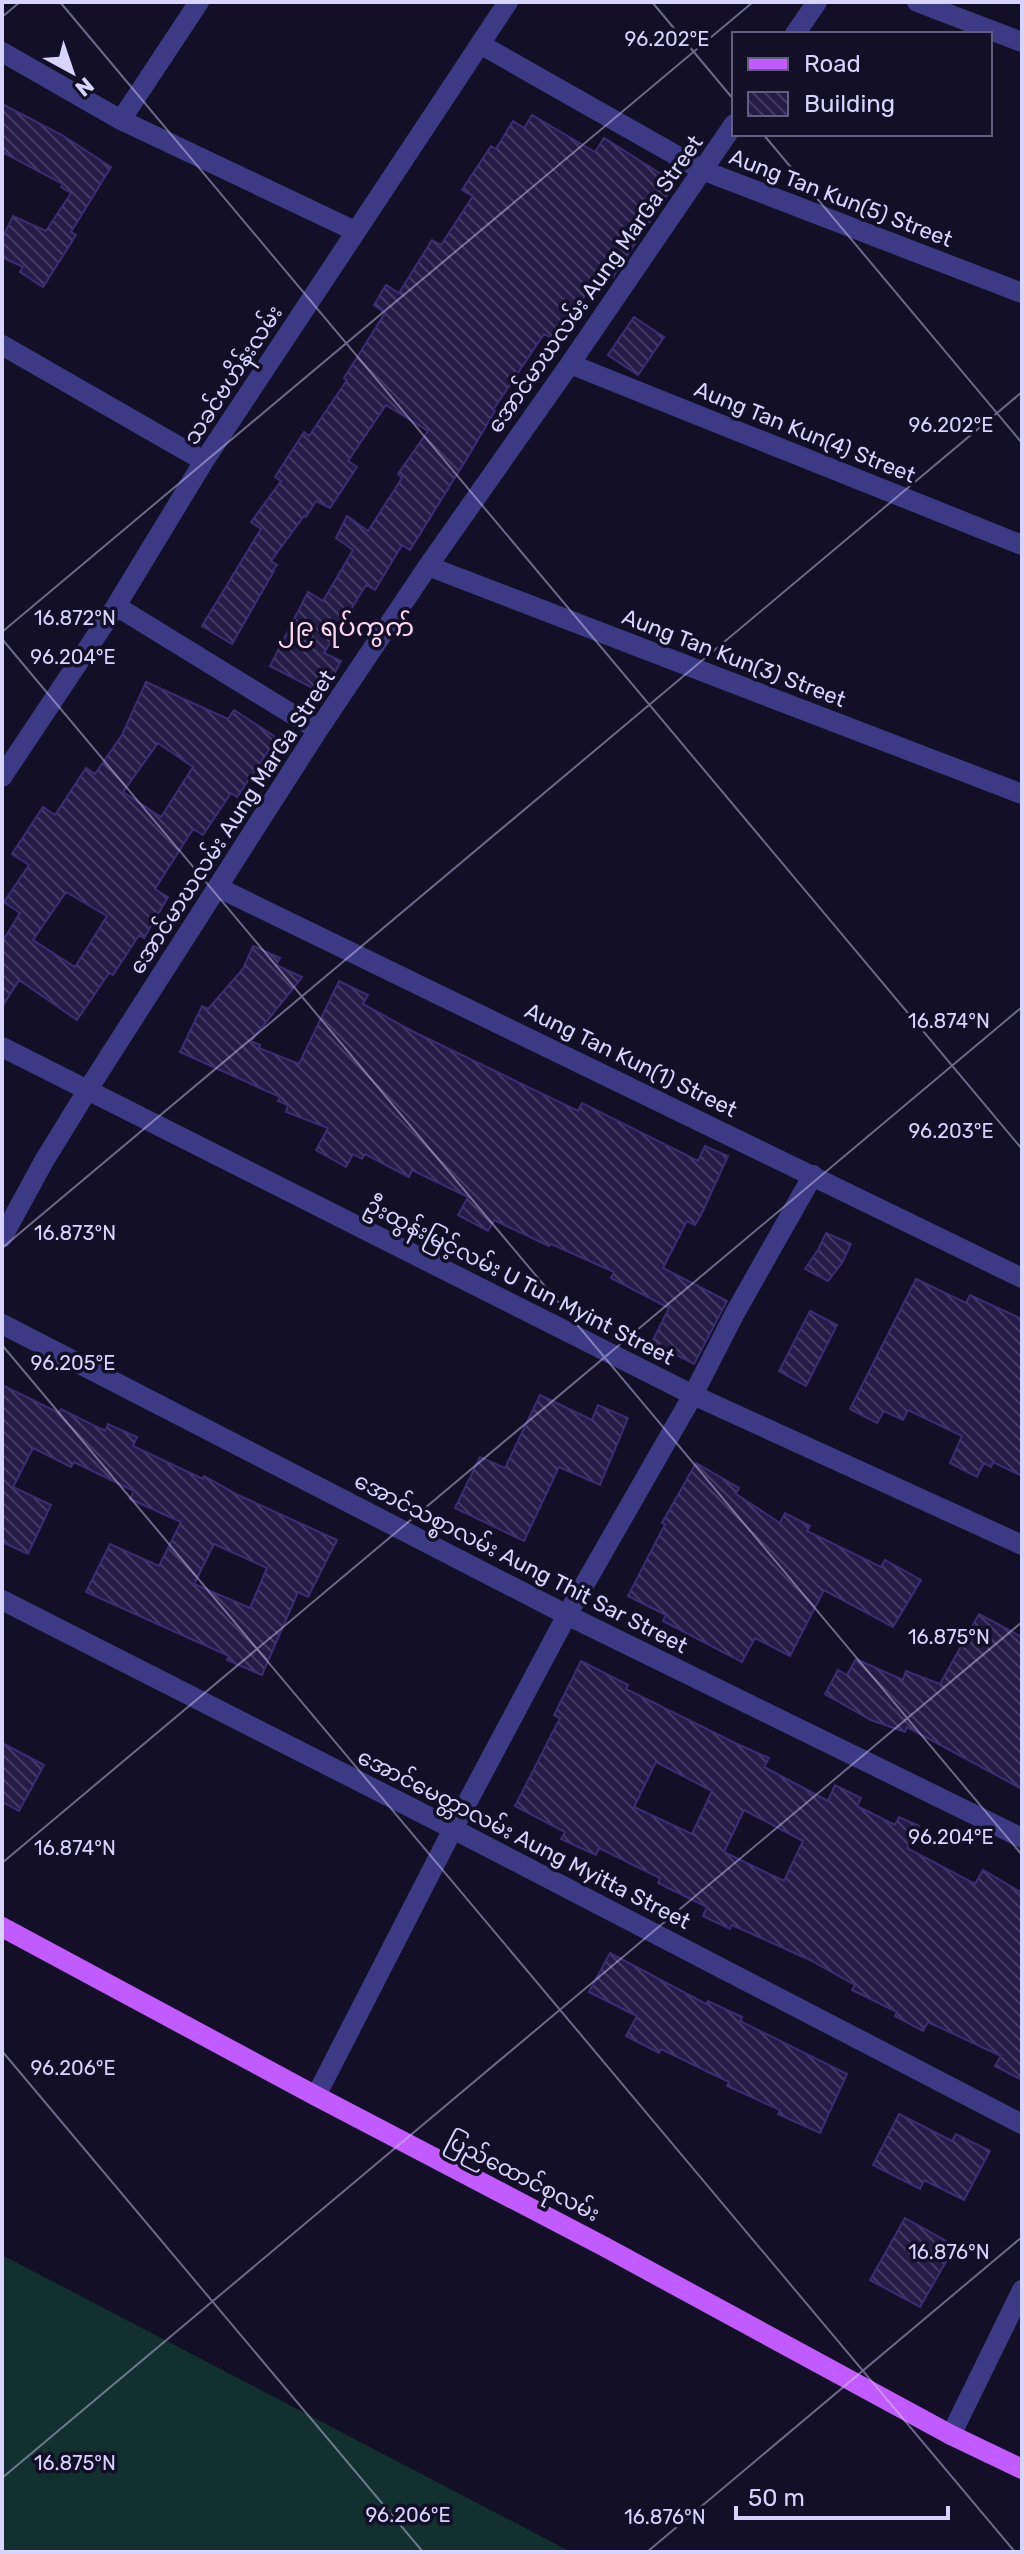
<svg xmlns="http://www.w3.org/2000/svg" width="1024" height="2554" font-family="Rubik,'Noto Sans Myanmar',sans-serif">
<defs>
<pattern id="building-back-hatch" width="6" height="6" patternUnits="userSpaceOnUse" patternTransform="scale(2)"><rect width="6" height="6" fill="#241b47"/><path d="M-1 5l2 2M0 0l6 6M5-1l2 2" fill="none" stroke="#433b63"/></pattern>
</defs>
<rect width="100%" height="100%" fill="#130f26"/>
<path fill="#12302f" d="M2,2255L571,2552H2Z"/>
<path fill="url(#building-back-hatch)" stroke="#3b2d73" stroke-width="2" fill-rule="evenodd" d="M2,104L62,135L111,167L71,232L76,235L43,287L20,272L23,267L2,257V239L13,216L46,231L71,193L61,187L63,184L2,152Z
M532,115L595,152L604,138L675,183L613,277L602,270L571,316L568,314L551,338L544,334L493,410L495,411L469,455L410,550L402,545L375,590L366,585L324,653L341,661L324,694L270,666L308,592L323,601L353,550L336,538L347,516L368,531L402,478L398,474L428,431L386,405L348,461L357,467L330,508L316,501L306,517L304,516L271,561L277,565L273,570L274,571L232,644L202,626L261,529L251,522L281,481L275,477L304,432L309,436L347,380L344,378L385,313L374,305L386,285L399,293L432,240L441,245L473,196L462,190L491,146L496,149L513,121L524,128Z
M634,317L664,337L638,375L608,355Z
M146,682L228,719L234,710L277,738L237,797L231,793L203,835L193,829L155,889L168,897L144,938L139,935L113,975L109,973L77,1020L19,980L2,1007V942L20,913L4,902L29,865L12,854L43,807L55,815L86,768L95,774L122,735ZM158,743L193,767L161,817L123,792ZM66,892L107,916L75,967L33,940Z
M253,946L280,958L276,965L302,977L251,1041L260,1045L259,1048L299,1064L339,981L368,995L363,1004L412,1031L578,1111L582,1103L698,1161L705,1146L728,1156L701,1215L695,1225L687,1221L663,1268L727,1301L694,1364L652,1342L669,1308L611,1278L614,1272L551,1244L549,1246L494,1220L488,1231L458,1215L468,1197L412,1170L409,1177L365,1154L362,1159L353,1154L346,1167L316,1150L328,1128L286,1112L288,1105L278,1101L280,1097L180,1052L202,1006L208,1009L243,969Z
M826,1233L851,1244L842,1263L828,1281L805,1269L818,1250Z
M916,1279L966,1303L970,1295L1022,1319V1476L993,1462L991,1467L984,1463L977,1477L950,1463L962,1436L908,1410L903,1420L884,1411L877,1423L850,1409Z
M810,1311L837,1325L806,1386L779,1371Z
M2,1385L59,1413L61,1409L105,1431L108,1424L137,1437L133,1446L203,1479L204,1476L238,1495L337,1540L308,1597L298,1592L262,1675L227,1660L229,1656L86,1592L110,1544L159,1566L181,1522L130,1499L134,1491L74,1462L71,1467L33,1448L13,1487L51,1505L28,1554L2,1542ZM214,1544L267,1568L250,1608L194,1584Z
M540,1395L592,1420L598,1405L628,1418L600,1485L559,1467L524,1541L455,1508L480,1457L505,1468Z
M696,1463L739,1488L736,1494L780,1523L785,1513L810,1526L807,1531L881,1567L885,1560L921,1580L893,1627L824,1590L790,1656L755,1638L742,1662L663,1621L666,1615L628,1596L665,1524L662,1523Z
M979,1614L1022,1637V1789L907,1727L905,1732L871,1720L825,1694L838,1670L847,1675L856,1659L903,1680L906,1671L940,1684Z
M581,1661L628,1685L626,1689L735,1743L769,1758L764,1767L828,1801L835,1785L861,1798L857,1806L895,1825L899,1817L919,1826L907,1848L975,1884L983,1870L1022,1893V2080L995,2066L1001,2056L928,2022L923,2031L895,2016L897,2012L852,1990L855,1985L810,1960L732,1925L730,1929L703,1916L707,1907L658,1883L660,1878L599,1848L596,1855L561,1839L565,1832L515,1806L560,1718L554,1715ZM656,1762L712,1791L692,1834L634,1807ZM744,1810L803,1841L784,1881L724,1852Z
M2,1743L44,1765L19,1811L2,1802Z
M610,1953L706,2004L708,2001L742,2017L740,2021L847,2074L820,2133L778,2114L780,2110L727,2086L729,2082L661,2049L659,2053L626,2036L637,2016L589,1992Z
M899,2114L952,2141L956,2134L990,2151L964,2200L924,2180L920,2189L873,2165Z
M905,2218L955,2246L920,2307L870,2280Z"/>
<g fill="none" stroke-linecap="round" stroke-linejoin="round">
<path stroke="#3d3a85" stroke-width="20" d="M917,2L1022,42
M795,34L817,2
M480,44L702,170L1022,293
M2,52L121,120L355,231
M121,120L199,2
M2,345L204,461
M570,364L1022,545
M428,566L1022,794
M116,606L318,730
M2,777L116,606L204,461L508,2
M219,888L1022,1278
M2,1047L693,1395L1022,1545
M2,1238L44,1161L87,1091L318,730L428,566L570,364L734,124
M2,1324L567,1615L1022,1838
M2,1600L453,1829L1022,2124
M316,2096L453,1829L567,1615L693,1395L735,1313L813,1175
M951,2435L1022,2290"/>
<path stroke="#c25bff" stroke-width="20" d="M2,1927L316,2096L605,2247L951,2435L1022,2469"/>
</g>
<path fill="none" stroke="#d9d4ff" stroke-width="2" stroke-opacity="0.45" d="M60,2L1022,1149M652,2L734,100M2,17L20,2M763,134L1022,443M2,632L753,2M2,639L1022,1855M2,1248L1022,392M2,1345L1015,2552M2,1863L1022,1007M2,2051L423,2552M2,2478L1022,1622M647,2552L1022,2237"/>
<g text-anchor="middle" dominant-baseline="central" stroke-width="7" stroke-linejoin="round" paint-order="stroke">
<g font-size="22" fill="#d9d4ff" stroke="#130f26">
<text transform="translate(841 198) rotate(21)">Aung Tan Kun(5) Street</text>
<text transform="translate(595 284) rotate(-55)">အောင်မာဃလမ်း Aung MarGa Street</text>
<text transform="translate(233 375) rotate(-57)">သခင်ဗဟိန်းလမ်း</text>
<text transform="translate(805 432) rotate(22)">Aung Tan Kun(4) Street</text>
<text transform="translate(734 658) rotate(21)">Aung Tan Kun(3) Street</text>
<text transform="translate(232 822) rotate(-57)">အောင်မာဃလမ်း Aung MarGa Street</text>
<text transform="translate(631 1060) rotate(26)">Aung Tan Kun(1) Street</text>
<text transform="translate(520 1281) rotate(27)">ဦးထွန်းမြင့်လမ်း U Tun Myint Street</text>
<text transform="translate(521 1563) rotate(27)">အောင်သစ္စာလမ်း Aung Thit Sar Street</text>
<text transform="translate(524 1839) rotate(27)">အောင်မေတ္တာလမ်း Aung Myitta Street</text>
<text transform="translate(523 2177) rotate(27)">ပြည်ထောင်စုလမ်း</text>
</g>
<g font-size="26" fill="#ffd6f0" stroke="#130f26">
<text x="346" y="627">၂၉ ရပ်ကွက်</text>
</g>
</g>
<g font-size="20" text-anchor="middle" fill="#d9d4ff" stroke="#130f26" stroke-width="7" stroke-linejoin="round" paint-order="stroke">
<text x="667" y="46">96.202°E</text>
<text x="951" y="432">96.202°E</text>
<text x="75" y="625">16.872°N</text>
<text x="73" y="664">96.204°E</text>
<text x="949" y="1028">16.874°N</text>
<text x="951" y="1138">96.203°E</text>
<text x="75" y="1240">16.873°N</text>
<text x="73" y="1370">96.205°E</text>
<text x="949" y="1644">16.875°N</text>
<text x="951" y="1844">96.204°E</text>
<text x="75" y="1855">16.874°N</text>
<text x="73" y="2075">96.206°E</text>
<text x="949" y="2259">16.876°N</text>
<text x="75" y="2470">16.875°N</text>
<text x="408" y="2522">96.206°E</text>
<text x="665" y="2524">16.876°N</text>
</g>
<rect width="1024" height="2554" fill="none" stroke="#d9d4ff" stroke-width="8"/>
<rect x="732" y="32" width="260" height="104" fill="#130f26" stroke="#625e7d" stroke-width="2"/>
<rect x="748" y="58" width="40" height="12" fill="#c25bff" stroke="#625e7d" stroke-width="2"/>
<text x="804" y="72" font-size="24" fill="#d9d4ff">Road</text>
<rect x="748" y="92" width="40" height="24" fill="url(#building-back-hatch)" stroke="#625e7d" stroke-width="2"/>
<text x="804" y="112" font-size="24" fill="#d9d4ff">Building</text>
<g transform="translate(72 72) rotate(140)" stroke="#130f26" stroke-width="6" paint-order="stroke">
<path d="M0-6L14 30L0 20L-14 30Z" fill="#d9d4ff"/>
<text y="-12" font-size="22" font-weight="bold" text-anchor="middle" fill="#d9d4ff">N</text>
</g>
<path d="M736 2506v12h212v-12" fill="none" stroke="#d9d4ff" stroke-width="4"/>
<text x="748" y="2506" font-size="24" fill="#d9d4ff" stroke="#130f26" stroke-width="6" paint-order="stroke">50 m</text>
</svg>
